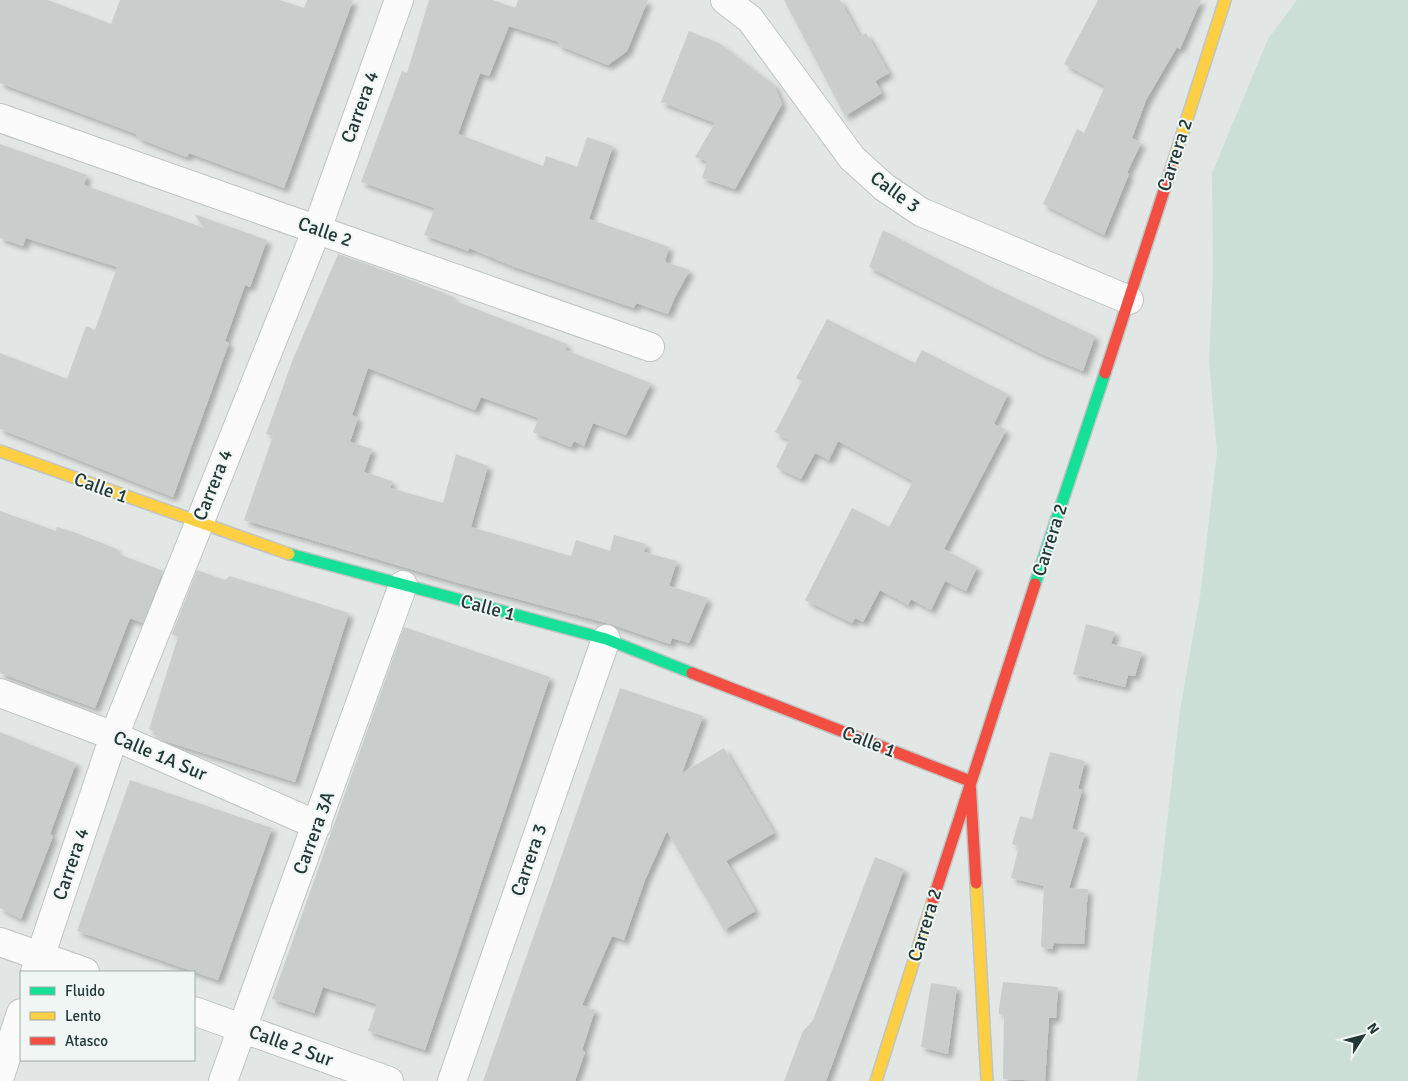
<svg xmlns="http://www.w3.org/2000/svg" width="1408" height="1081" font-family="Signika,sans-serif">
<defs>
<filter id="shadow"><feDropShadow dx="4.5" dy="4.5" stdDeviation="2.5" flood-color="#0004"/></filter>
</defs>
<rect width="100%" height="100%" fill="#e2e7e6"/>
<path fill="#ccdfd6" d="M1297,0H1408V1081H1137L1180,710L1200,596L1217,452L1209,361L1213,273L1212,173L1268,39Z"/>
<path fill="#c9cecd" filter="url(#shadow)" d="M0,0H48L111,24L120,0H280L304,8L307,0H353L284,188L189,153L187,157L140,139L136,134L0,83Z
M429,0H493L515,8L518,0H648L627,51L608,65L558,45L559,42L509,26L489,76L480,73L458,134L543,166L546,156L577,167L587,137L613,146L589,219L669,247L665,262L690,270L675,297L668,314L636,303L634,308L512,266L469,248L468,251L424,235L435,208L361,182L402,71L407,73Z
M784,0H840L860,37L866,33L889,73L875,81L882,93L845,116Z
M1098,0H1201L1180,49L1177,47L1146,100L1132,138L1141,143L1127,173L1129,174L1104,235L1043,204L1077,129L1084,133L1105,86L1064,64Z
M689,31L719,43L774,85L782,104L735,189L702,178L707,161L695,157L715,123L661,102Z
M0,144L87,175L84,185L204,228L194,214L267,240L250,287L245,285L225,341L229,343L173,497L0,429V353L67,379L86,326L95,330L117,267L26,238L23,246L0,238Z
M883,230L990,286L1095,336L1083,371L1044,355L869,267Z
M338,254L400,276L454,297L453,300L567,344L565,350L651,383L626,435L593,423L584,446L574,441L571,447L533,432L539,418L481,397L475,410L368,368L352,415L358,418L350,442L372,449L364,472L392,481L390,488L443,503L456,454L488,466L471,527L571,556L576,540L610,551L614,535L646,544L644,552L677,561L669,586L708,598L689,643L672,638L670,644L610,624L455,582L244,520L273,436L266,434L293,359Z
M827,319L915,363L922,350L1008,394L994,424L1006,430L944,549L977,567L966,591L945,581L931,610L911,599L908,605L880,590L863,622L855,618L852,623L805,600L852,508L889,527L913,481L838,441L829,460L815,453L801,479L776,467L789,440L775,432L802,381L796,378Z
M0,511L56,531L57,527L71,531L117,549L116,553L163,571L143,623L130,618L95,708L0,673Z
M197,570L225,580L230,576L349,613L295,782L165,741L156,738L158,733L149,729L178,637L172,634Z
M1086,624L1115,632L1111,644L1142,652L1135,676L1128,675L1125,687L1073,674Z
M404,627L550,677L425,1050L368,1031L377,1004L323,987L314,1013L272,999Z
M620,688L703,716L682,773L724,748L774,833L726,861L755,911L724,930L667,831L645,880L624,940L612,936L582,1005L595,1010L582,1050L585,1052L575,1081H483Z
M0,732L76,763L50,834L53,836L21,919L0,908Z
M1050,752L1085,761L1078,789L1082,790L1072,829L1085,833L1069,888L1088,889L1084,944L1054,943L1052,949L1041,947L1044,886L1011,878L1019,846L1012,844L1020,816L1032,819Z
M130,780L272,828L218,980L77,931Z
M875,857L904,869L826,1081H784L803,1031L813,1020Z
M1003,982L1058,987L1056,1018H1049L1045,1081L1003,1079L1004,1015L999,1014V1009Z
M931,983L957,987L948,1054L921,1047Z"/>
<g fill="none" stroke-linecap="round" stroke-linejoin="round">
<defs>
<path id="street" d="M725,0L750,19L852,158L884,187L921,212L1129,300
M0,118L650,347
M0,693L114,736L317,825
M0,942L85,972
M35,972L114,736L317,229L399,0
M194,1011L389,1081
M0,1076L21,1013
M223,1081L403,585
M452,1081L606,639"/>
<path id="fast" d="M289,554L606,639L692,673
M1035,584L1105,373"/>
<path id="slow" d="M1171,169L1225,0
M0,451L289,554
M976,883L987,1081
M876,1081L933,900"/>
<path id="jam" d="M1105,373L1171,169
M692,673L970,781L976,883
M933,900L1035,584"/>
</defs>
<use href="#street" stroke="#bfc4c3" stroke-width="30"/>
<use href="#fast" stroke="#bec5c3" stroke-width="14"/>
<use href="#slow" stroke="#bec5c3" stroke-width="14"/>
<use href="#jam" stroke="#bec5c3" stroke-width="14"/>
<use href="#street" stroke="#fbfbfb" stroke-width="28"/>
<use href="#fast" stroke="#16e098" stroke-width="11"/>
<use href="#slow" stroke="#ffcf43" stroke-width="11"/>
<use href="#jam" stroke="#f24e42" stroke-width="11"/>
</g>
<g text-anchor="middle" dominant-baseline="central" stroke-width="4" stroke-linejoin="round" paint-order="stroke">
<g font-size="19" fill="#223837" stroke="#f0f6f4">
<text transform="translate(360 107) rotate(-70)">Carrera 4</text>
<text transform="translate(1175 155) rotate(-72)">Carrera 2</text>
<text transform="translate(895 192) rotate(36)">Calle 3</text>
<text transform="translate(325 232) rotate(19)">Calle 2</text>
<text transform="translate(213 485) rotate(-68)">Carrera 4</text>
<text transform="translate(101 488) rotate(20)">Calle 1</text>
<text transform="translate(1050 540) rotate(-72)">Carrera 2</text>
<text transform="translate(488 608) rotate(15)">Calle 1</text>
<text transform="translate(869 742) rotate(21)">Calle 1</text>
<text transform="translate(160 756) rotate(23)">Calle 1A Sur</text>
<text transform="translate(314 833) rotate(-70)">Carrera 3A</text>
<text transform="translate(529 860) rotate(-71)">Carrera 3</text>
<text transform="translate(71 864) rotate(-71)">Carrera 4</text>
<text transform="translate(925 925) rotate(-73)">Carrera 2</text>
<text transform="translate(291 1046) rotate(20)">Calle 2 Sur</text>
</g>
</g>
<rect x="20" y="971" width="175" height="90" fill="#f0f6f4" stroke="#9eaaa8"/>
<rect x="30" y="987" width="25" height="8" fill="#16e098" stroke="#9eaaa8"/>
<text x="65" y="996" font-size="15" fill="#223837">Fluido</text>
<rect x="30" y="1012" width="25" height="8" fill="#ffcf43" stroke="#9eaaa8"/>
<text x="65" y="1021" font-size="15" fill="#223837">Lento</text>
<rect x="30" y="1037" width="25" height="8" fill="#f24e42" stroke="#9eaaa8"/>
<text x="65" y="1046" font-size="15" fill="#223837">Atasco</text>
<g transform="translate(1363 1036) rotate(54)" stroke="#f0f6f4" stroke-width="4" paint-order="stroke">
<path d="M0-4L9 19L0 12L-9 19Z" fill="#223837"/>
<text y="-8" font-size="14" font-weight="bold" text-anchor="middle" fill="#223837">N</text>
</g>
</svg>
